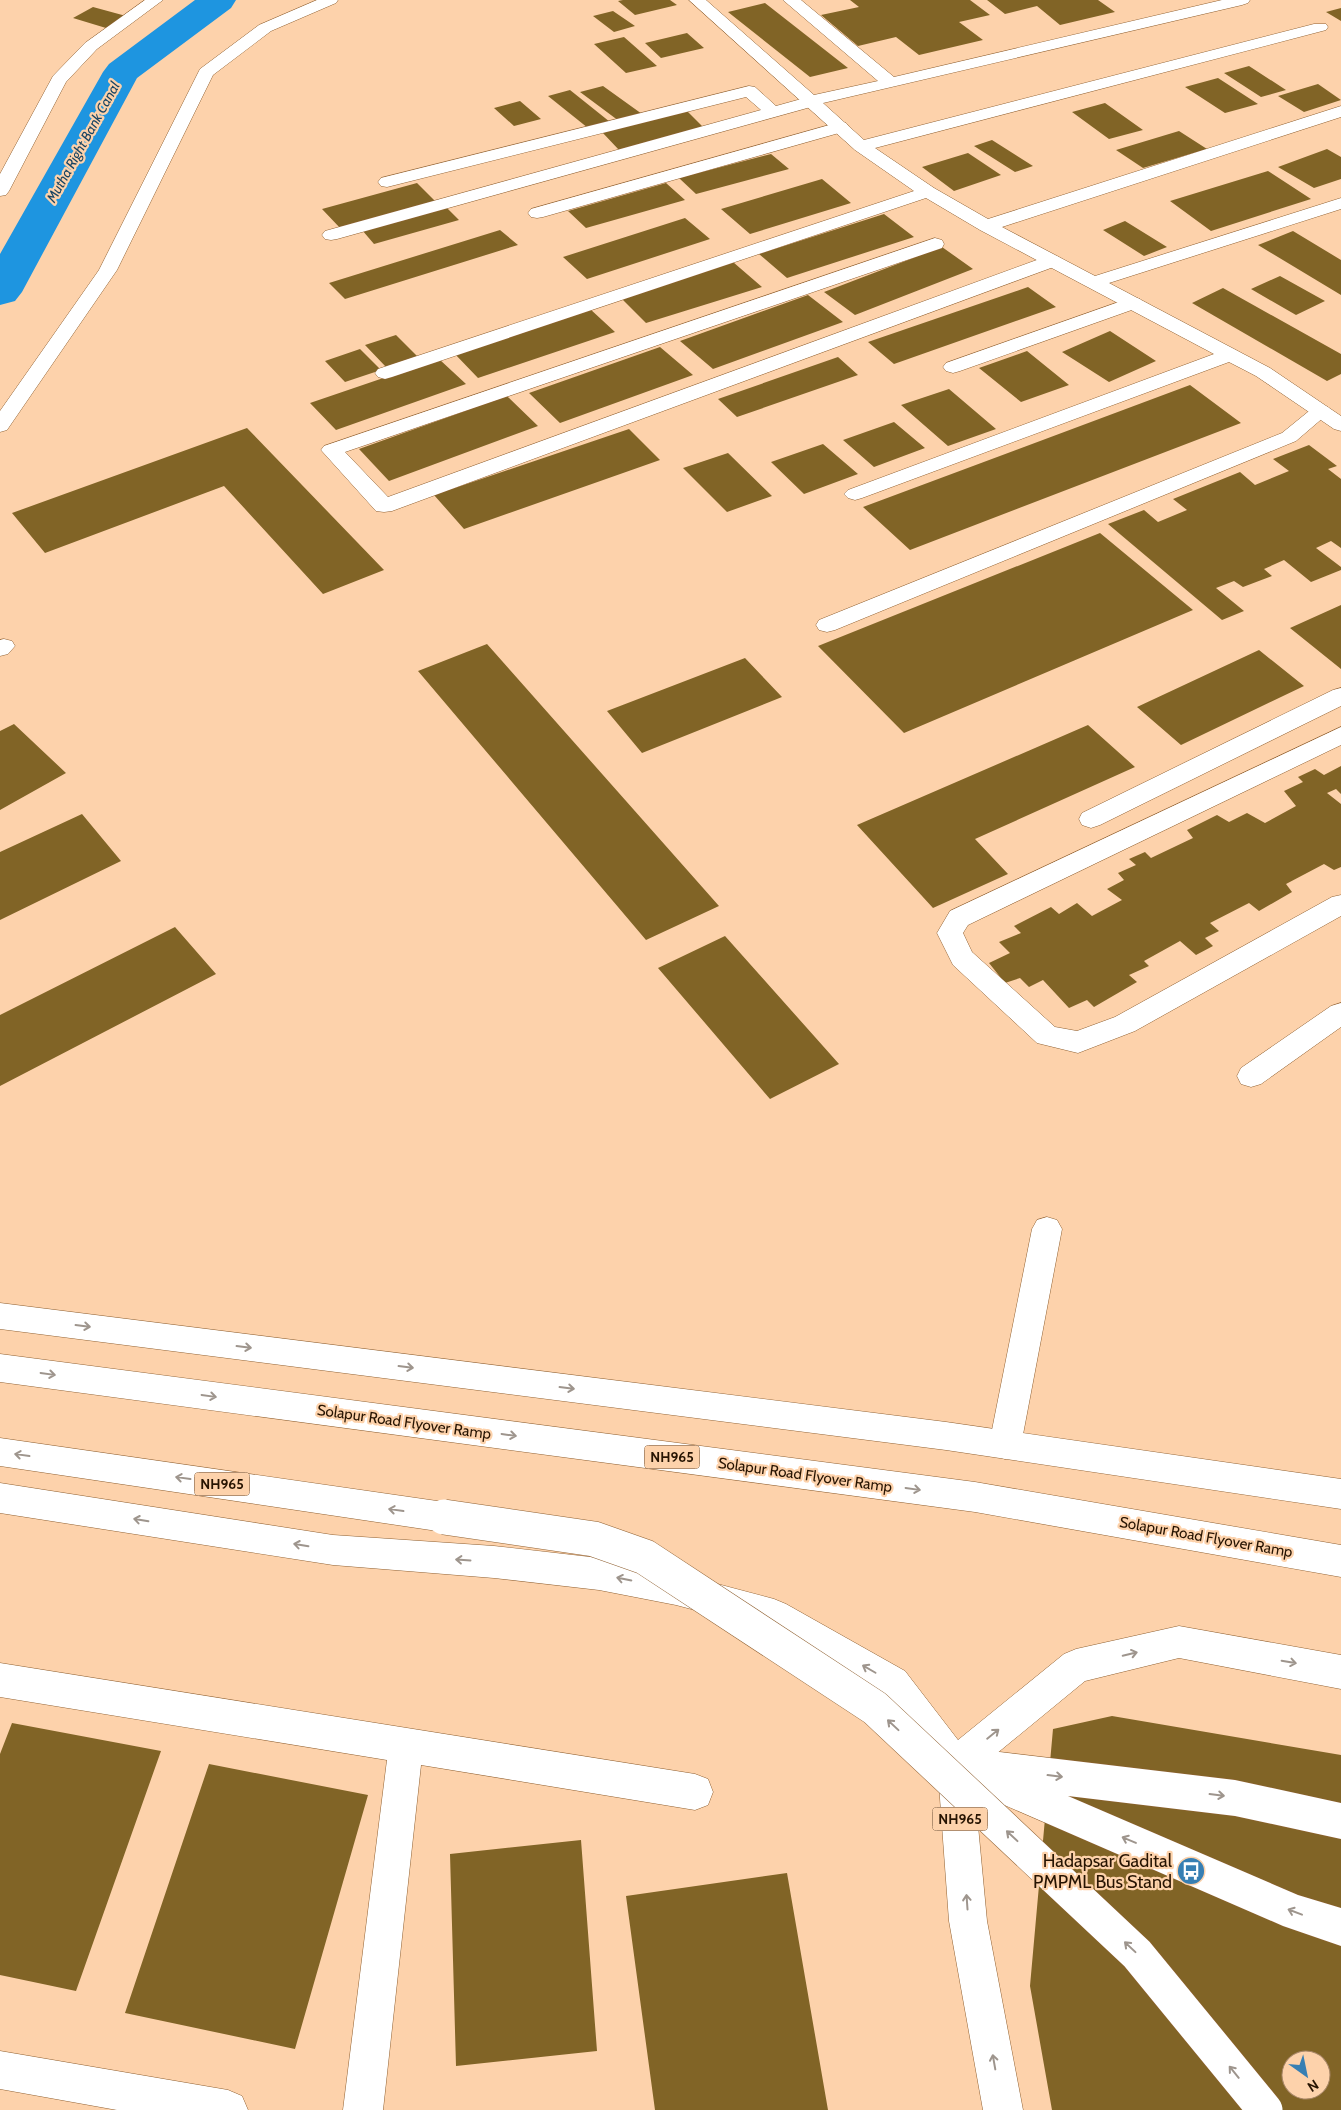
<svg xmlns="http://www.w3.org/2000/svg" width="1341" height="2110" font-family="Cabin,sans-serif">
<rect width="100%" height="100%" fill="#fdd2ab"/>
<g fill="none" stroke-linecap="round" stroke-linejoin="round">
<path fill="#1e95e0" fill-rule="evenodd" d="M195,0H236L231,8L137,78L22,292L15,301L0,305V254L103,72L109,64Z"/>
</g>
<path fill="#816426" fill-rule="evenodd" d="M623,0H670L677,5L635,15L618,1Z
M850,0H970L990,15L959,22L983,40L919,55L896,37L858,46L821,15L859,7Z
M987,0H1098L1115,12L1060,25L1037,6L1005,14Z
M765,3L848,68L810,77L728,12Z
M93,7L126,16L106,28L73,18Z
M1341,8V21L1326,12Z
M613,11L635,26L614,32L593,16Z
M687,33L704,48L661,58L645,43Z
M624,37L657,66L626,73L594,44Z
M1249,66L1286,90L1261,97L1224,73Z
M1218,78L1258,104L1225,113L1185,87Z
M1318,84L1341,100L1304,112L1278,96Z
M603,86L642,114L619,121L580,92Z
M570,90L610,122L588,128L548,96Z
M520,101L541,119L514,126L494,108Z
M1105,103L1143,130L1109,139L1072,112Z
M687,111L705,129L619,150L602,132Z
M1179,131L1207,149L1143,168L1116,150Z
M992,140L1033,166L1015,172L974,146Z
M1327,149L1341,157V179L1314,188L1278,167Z
M968,153L1001,175L954,191L922,167Z
M771,154L789,169L696,194L679,178Z
M1268,171L1311,199L1211,231L1170,201Z
M822,179L851,203L750,234L721,209Z
M417,183L437,203L341,229L322,209Z
M666,183L685,200L586,228L568,211Z
M446,207L459,220L374,244L362,230Z
M884,214L914,237L787,278L759,254Z
M685,218L710,239L587,279L563,257Z
M1125,221L1167,247L1144,256L1103,230Z
M500,230L518,245L345,299L329,283Z
M1293,231L1341,260V295L1258,245Z
M942,247L973,269L855,315L824,292Z
M733,262L762,287L646,323L619,296Z
M1280,276L1325,301L1296,315L1251,289Z
M1028,287L1056,307L894,364L868,342Z
M1223,288L1341,354V374L1327,381L1192,303Z
M808,295L843,322L713,369L680,341Z
M589,308L615,332L478,378L453,352Z
M1110,331L1156,361L1109,382L1062,352Z
M396,335L417,356L386,367L365,345Z
M660,347L693,375L560,423L529,393Z
M360,349L381,370L345,382L325,361Z
M1027,351L1069,385L1021,402L979,368Z
M838,357L858,375L737,417L718,399Z
M439,359L466,384L336,430L310,403Z
M1190,385L1241,423L910,550L863,507Z
M949,389L996,429L948,446L901,405Z
M507,396L538,426L389,481L359,449Z
M894,422L925,448L874,467L843,440Z
M247,428L384,570L323,594L224,486L45,553L12,513Z
M629,429L660,460L464,529L434,495Z
M823,444L858,474L804,494L771,462Z
M1309,445L1337,466L1328,469L1341,479V548L1331,541L1316,548L1341,567V570L1311,582L1284,560L1264,569L1272,576L1243,587L1234,581L1216,588L1244,611L1222,620L1108,524L1144,510L1158,522L1187,510L1173,499L1240,472L1255,485L1289,471L1273,459Z
M728,453L772,496L727,512L683,468Z
M1100,533L1193,610L904,733L818,646Z
M1341,605V669L1290,628Z
M487,644L719,906L646,940L418,671Z
M1259,650L1304,686L1181,745L1137,707Z
M745,658L782,697L642,753L607,711Z
M14,724L66,773L0,810V731Z
M1088,725L1135,767L975,839L1008,874L933,908L857,825Z
M1341,766V794L1336,789L1327,793L1341,804V867L1334,870L1324,864L1286,884L1292,892L1259,911L1249,903L1210,923L1219,931L1205,938L1213,946L1196,955L1180,941L1144,961L1149,966L1129,975L1137,982L1094,1007L1087,1000L1069,1008L1043,980L1029,987L1020,978L1005,983L989,963L1010,953L999,942L1021,933L1014,926L1051,907L1059,914L1077,903L1092,916L1122,900L1107,889L1124,880L1118,873L1136,865L1129,859L1145,852L1151,858L1193,838L1187,830L1217,815L1229,822L1247,813L1265,823L1296,806L1284,791L1303,782L1298,777L1315,769L1324,775Z
M82,814L121,861L0,920V852Z
M175,927L216,974L0,1086V1015Z
M725,936L839,1064L770,1099L658,968Z
M1112,1716L1341,1755V2110H1052L1030,1986L1053,1729ZM1291,2060H1321V2090H1291Z
M12,1723L161,1751L76,1991L0,1975V1754Z
M209,1764L368,1795L295,2049L125,2013Z
M581,1840L597,2051L456,2066L450,1854Z
M787,1873L828,2110H655L626,1896Z"/>
<g fill="none" stroke-linecap="round" stroke-linejoin="round">
<defs>
<path id="service" d="M749,86L755,87L776,106L812,96L818,97L820,101L818,105L337,239L331,240L325,239L322,235L325,231L761,110L746,97L387,187L381,186L378,182L381,178Z
M840,122L846,123L849,127L846,131L543,217L537,218L531,217L528,213L531,209Z
M935,238L942,240L944,244L942,248L345,452L388,497L1045,257L1052,255L1059,257L1061,261L1059,265L392,511L384,512L376,511L321,450L324,446Z
M1133,297L1140,299L1143,303L1140,307L960,371L953,373L946,371L943,367L946,363Z
M1321,405L1328,407L1331,411L1296,441L835,630L827,632L819,630L816,625L819,620L1282,433L1314,407Z
M1341,727V745L968,925L963,933L972,952L1055,1027L1077,1031L1115,1017L1332,897L1341,895V916L1135,1031L1078,1053L1037,1043L953,965L937,933L950,911Z
M1047,1217L1057,1220L1062,1229L1021,1445L1016,1455L1005,1459L994,1455L989,1445L1032,1229L1037,1220Z
M0,1663L695,1774L708,1779L713,1792L708,1805L695,1810L421,1765L383,2110H343L387,1760L0,1697Z
M955,1747L972,1755L983,1750L1235,1780L1341,1803V1839L1235,1816L1068,1796L1298,1895L1341,1908V1946L1283,1926L942,1778L937,1765L942,1752Z
M0,2051L228,2090L242,2096L248,2110H117L0,2089Z"/>
<path id="minor" d="M145,0H163L97,49L66,82L9,191L6,195L0,196V174L53,76L85,43Z
M317,0H338L336,3L271,31L213,75L117,270L7,430L0,432V411L99,270L200,69L259,25Z
M689,0H706L814,95L878,81L783,0H801L894,77L1222,0H1250L1248,3L1242,5L823,103L864,140L1314,24H1326L1328,27L1326,30L875,148L934,188L988,219L1341,106V117L1002,227L1095,276L1341,198V209L1109,283L1270,368L1341,416V431L1334,429L1256,376L1229,362L862,498L855,500L848,498L844,494L848,490L1214,354L980,230L926,198L392,377L385,379L378,377L375,373L378,369L914,191L855,150Z
M4,639L12,641L15,646L8,654L0,656V640Z
M1341,688V706L1100,825L1091,828L1082,825L1079,819L1082,813L1333,690Z
M1341,1003V1027L1261,1084L1251,1087L1241,1084L1237,1076L1241,1068L1331,1006Z"/>
<path id="trunk" d="M0,1303L946,1422L1341,1479V1509L946,1450L0,1329Z
M0,1354L975,1482L1341,1545V1577L975,1512L0,1382Z
M0,1438L444,1502L456,1506L460,1517L456,1528L444,1532L0,1466Z
M0,1483L333,1535L494,1546L599,1558L676,1573L774,1599L786,1604L905,1671L958,1740L1064,1654L1076,1649L1179,1626L1341,1655V1689L1179,1658L1085,1681L973,1773L987,1921L1023,2110H983L949,1921L938,1771L881,1695L767,1629L676,1605L599,1590L494,1578L333,1565L0,1513Z"/>
</defs>
<use href="#service" stroke="#906132" stroke-width="1"/>
<use href="#minor" stroke="#906132" stroke-width="1"/>
<use href="#trunk" stroke="#906132" stroke-width="1"/>
<use href="#service" fill="#fff" fill-rule="evenodd"/>
<use href="#minor" fill="#fff" fill-rule="evenodd"/>
<use href="#trunk" fill="#fff" fill-rule="evenodd"/>
<defs>
<path id="trunk-bridge" d="M444,1517L594,1539L645,1557L875,1708L1137,1954L1265,2110"/>
</defs>
<use href="#trunk-bridge" stroke="#906132" stroke-width="36" stroke-linecap="butt"/>
<use href="#trunk-bridge" stroke="#fff" stroke-width="35"/>
</g>
<defs><path id="oneway-shaft" d="M-6 0H5M1.5-3L5.5 0L1.5 3" fill="none" stroke-width="1.6" stroke-linecap="round" stroke-linejoin="round" transform="scale(1.25)"/></defs>
<g stroke="#9e958d">
<use href="#oneway-shaft" transform="translate(83 1326) rotate(7)"/>
<use href="#oneway-shaft" transform="translate(244 1347) rotate(7)"/>
<use href="#oneway-shaft" transform="translate(406 1367) rotate(7)"/>
<use href="#oneway-shaft" transform="translate(48 1374) rotate(8)"/>
<use href="#oneway-shaft" transform="translate(567 1388) rotate(7)"/>
<use href="#oneway-shaft" transform="translate(209 1396) rotate(8)"/>
<use href="#oneway-shaft" transform="translate(509 1435) rotate(8)"/>
<use href="#oneway-shaft" transform="translate(22 1455) rotate(-172)"/>
<use href="#oneway-shaft" transform="translate(183 1478) rotate(-172)"/>
<use href="#oneway-shaft" transform="translate(913 1489) rotate(8)"/>
<use href="#oneway-shaft" transform="translate(396 1510) rotate(-172)"/>
<use href="#oneway-shaft" transform="translate(141 1520) rotate(-171)"/>
<use href="#oneway-shaft" transform="translate(301 1545) rotate(-171)"/>
<use href="#oneway-shaft" transform="translate(463 1560) rotate(-176)"/>
<use href="#oneway-shaft" transform="translate(624 1579) rotate(-169)"/>
<use href="#oneway-shaft" transform="translate(1130 1654) rotate(-13)"/>
<use href="#oneway-shaft" transform="translate(1289 1662) rotate(10)"/>
<use href="#oneway-shaft" transform="translate(869 1669) rotate(-150)"/>
<use href="#oneway-shaft" transform="translate(893 1725) rotate(-137)"/>
<use href="#oneway-shaft" transform="translate(993 1734) rotate(-39)"/>
<use href="#oneway-shaft" transform="translate(1055 1776) rotate(7)"/>
<use href="#oneway-shaft" transform="translate(1217 1795) rotate(7)"/>
<use href="#oneway-shaft" transform="translate(1012 1836) rotate(-137)"/>
<use href="#oneway-shaft" transform="translate(1129 1840) rotate(-157)"/>
<use href="#oneway-shaft" transform="translate(967 1902) rotate(-94)"/>
<use href="#oneway-shaft" transform="translate(1295 1912) rotate(-159)"/>
<use href="#oneway-shaft" transform="translate(1130 1947) rotate(-137)"/>
<use href="#oneway-shaft" transform="translate(994 2062) rotate(-100)"/>
<use href="#oneway-shaft" transform="translate(1234 2072) rotate(-129)"/>
</g>
<defs>
<symbol id="bus-disc" viewBox="-11 -11 22 22"><circle r="9.5" fill="#377fb3" stroke="#fdd2ab"/><path d="M-5-6H5V4H4V6H2V4H-2V6H-4V4H-5ZM-3.5-4V0h7V-4ZM-3.5 1.2v1.5H-2V1.2ZM2 1.2v1.5H3.5V1.2Z" fill="#fff"/></symbol>
</defs>
<g fill-rule="evenodd">
<use href="#bus-disc" x="1175" y="1855" width="32" height="32"/>
</g>
<g text-anchor="middle" dominant-baseline="central" stroke-width="4.5" stroke-linejoin="round" paint-order="stroke">
<g font-size="14" font-style="italic" fill="#194463" stroke="#fdd2ab">
<text transform="translate(83 142) rotate(-61)">Mutha Right Bank Canal</text>
</g>
<g fill="#fdd2ab" stroke="#674d35" stroke-width="1">
<rect x="644.5" y="1445.5" width="55" height="23" rx="4"/>
<rect x="194.5" y="1472.5" width="55" height="23" rx="4"/>
<rect x="932.5" y="1807.5" width="55" height="23" rx="4"/>
</g>
<g font-size="14" font-weight="bold" fill="#271402">
<text x="672" y="1457">NH965</text>
<text x="222" y="1484">NH965</text>
<text x="960" y="1819">NH965</text>
</g>
<g font-size="15" fill="#271402" stroke="#fdd2ab">
<text transform="translate(404 1422) rotate(8)">Solapur Road Flyover Ramp</text>
<text transform="translate(805 1475) rotate(8)">Solapur Road Flyover Ramp</text>
<text transform="translate(1206 1537) rotate(10)">Solapur Road Flyover Ramp</text>
</g>
<g font-size="18" fill="#271402" stroke="#fdd2ab" text-anchor="end">
<text x="1172" y="1861">Hadapsar Gadital<tspan x="1172" dy="21">PMPML Bus Stand</tspan></text>
</g>
</g>
<g transform="translate(1306 2075) rotate(147)"><circle r="24" fill="#fdd2ab" stroke="#a78667"/>
<path d="M0-4L9 19L0 12L-9 19Z" fill="#377fb3"/>
<text y="-8" font-size="14" font-weight="bold" text-anchor="middle" fill="#271402">N</text>
</g>
</svg>
